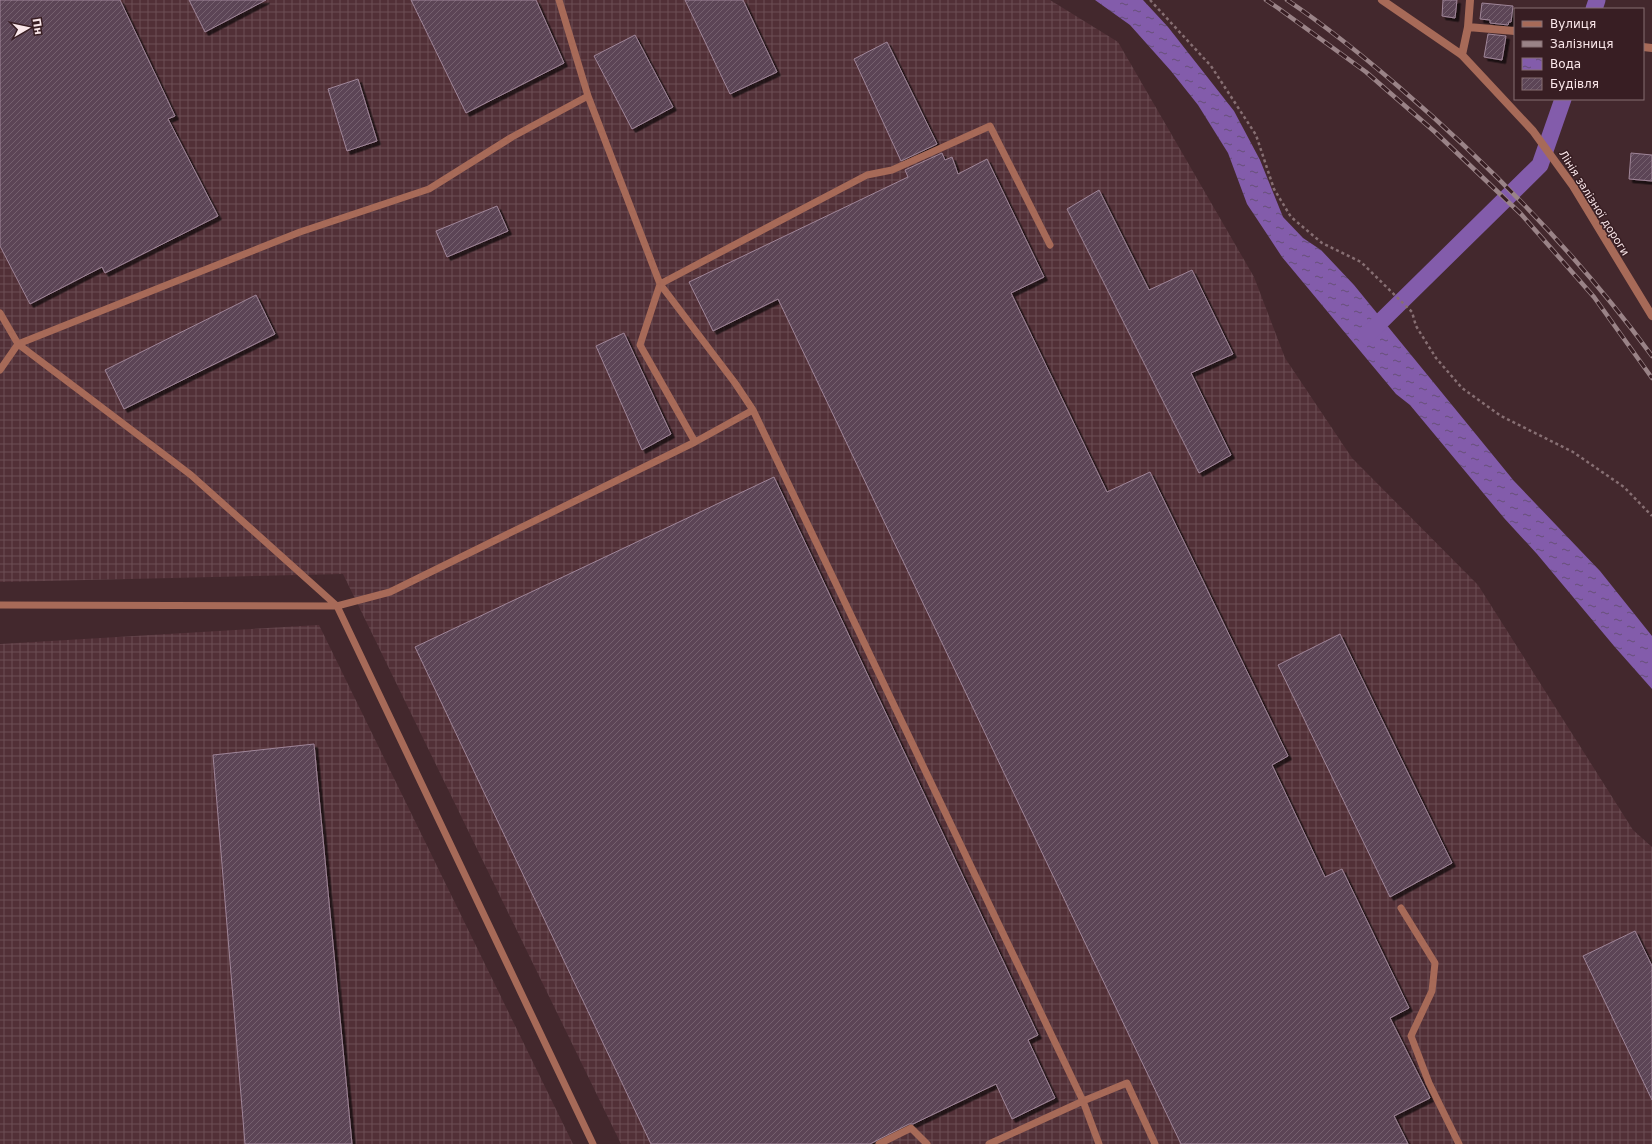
<svg xmlns="http://www.w3.org/2000/svg" width="1652" height="1144" font-family="'DejaVu Sans',sans-serif">
<defs>
<pattern id="industrial-grid" width="8" height="8" patternUnits="userSpaceOnUse"><rect width="8" height="8" fill="#523037"/><path d="M0 4h8M4 0v8" fill="none" stroke="#6c4e54"/></pattern>
<pattern id="water-ripples" width="26" height="14" patternUnits="userSpaceOnUse"><rect width="26" height="14" fill="#835cab"/><path d="M2 4q2-2 4 0t4 0M15 11q2-2 4 0t4 0" fill="none" stroke="#675078"/></pattern>
<pattern id="building-hatch" width="6" height="6" patternUnits="userSpaceOnUse"><rect width="6" height="6" fill="#5c4556"/><path d="M-1 1l2-2M0 6l6-6M5 7l2-2" fill="none" stroke="#74606e"/></pattern>
<filter id="shadow"><feDropShadow dx="3.5" dy="3.5" stdDeviation="0" flood-color="#0009"/></filter>
</defs>
<rect width="100%" height="100%" fill="#43282d"/>
<path fill="url(#industrial-grid)" d="M0,0H1050L1118,42L1254,277L1285,358L1352,458L1478,585L1633,830L1652,847V1144H621L343,574L0,582Z
M319,625L573,1144H0V644Z"/>
<path fill="url(#water-ripples)" d="M1095,0H1143L1168,27L1234,111L1260,160L1283,217L1303,238L1321,250L1354,285L1514,481L1600,571L1652,636V689L1614,646L1537,554L1504,518L1410,405L1396,394L1282,257L1247,204L1228,153L1198,105L1171,71L1130,25Z"/>
<g fill="none" stroke-linecap="round" stroke-linejoin="round">
<path stroke="#835cab" stroke-width="17" d="M1594,9L1597,0
M1366,336L1540,165L1563,99"/>
</g>
<path fill="url(#building-hatch)" stroke="#a08699" filter="url(#shadow)" d="M0,0H120L175,116L168,119L218,216L105,273L102,267L30,304L0,246Z
M189,0H266L205,32Z
M411,0H536L564,63L466,113Z
M685,0H743L777,72L730,94Z
M1443,0H1457L1455,18L1442,16Z
M1482,3L1513,6L1511,22H1509L1508,25L1490,23V20L1480,19Z
M1488,34L1506,36L1502,60L1484,57Z
M635,35L673,107L632,129L594,56Z
M887,42L937,144L901,161L854,59Z
M358,79L377,141L347,151L328,89Z
M942,153L945,160L952,157L958,174L987,159L1044,277L1011,293L1107,492L1150,472L1288,756L1272,765L1325,877L1342,869L1409,1008L1390,1018L1430,1098L1394,1116L1408,1144H1181L778,299L713,331L689,282L908,177L905,170Z
M1631,153L1652,155V181L1629,179Z
M1099,190L1149,290L1192,270L1233,354L1191,373L1231,455L1199,473L1067,209Z
M497,206L508,231L447,257L436,231Z
M256,295L275,334L124,409L105,370Z
M624,333L671,434L642,450L596,346Z
M774,477L1038,1035L1028,1040L1055,1098L1012,1119L996,1084L913,1124H909L870,1144H651L415,647Z
M1340,634L1452,863L1390,897L1278,665Z
M314,744L352,1144H245L213,755Z
M1635,931L1652,966V1100L1583,956Z"/>
<g fill="none" stroke-linecap="round" stroke-linejoin="round">
<path stroke="#876f73" stroke-width="2.5" stroke-dasharray="3 3" stroke-linecap="butt" d="M1150,0L1211,66L1256,135L1274,189L1291,217L1322,243L1361,262L1412,312L1416,326L1436,358L1462,388L1501,416L1573,452L1624,487L1652,516"/>
<path stroke="#a76a58" stroke-width="7" d="M559,0L588,96
M0,313L18,344L191,475L337,606L390,592L695,442L753,410
M0,370L18,344L300,232L429,189L512,137L588,96L660,284L735,383L753,410L1083,1101L1099,1144
M695,442L640,345L660,284L867,175L892,170L990,126L1050,245
M0,605L337,606L593,1144
M1401,908L1435,963L1432,991L1411,1036L1429,1083L1459,1144
M879,1144L911,1128L927,1144
M989,1144L1083,1101L1127,1083L1155,1144"/>
<path stroke="#a76a58" stroke-width="8" d="M1382,0L1462,55L1533,131L1573,186L1652,316
M1468,27L1515,31
M1643,47L1652,48
M1462,55L1468,27L1470,0"/>
<defs>
<path id="rail" d="M1266,0L1278,8L1366,72L1435,132L1521,214L1594,297L1652,378
M1287,0C1327,27 1363,56 1399,87C1493,168 1579,256 1652,356"/>
</defs>
<use href="#rail" stroke="#9a8387" stroke-width="4.5"/>
<use href="#rail" stroke="#381e23" stroke-width="3" stroke-dasharray="9" stroke-linecap="butt"/>
</g>
<g text-anchor="middle" dominant-baseline="central" stroke-width="3" stroke-linejoin="round" paint-order="stroke">
<g font-size="11" fill="#fae7ea" stroke="#381e23">
<text transform="translate(1594 203) rotate(58)">Лінія залізної дороги</text>
</g>
</g>
<rect x="1514" y="8" width="130" height="92" fill="#381e23" stroke="#866e73"/>
<rect x="1522" y="21" width="20" height="6" fill="#a76a58" stroke="#866e73"/>
<text x="1550" y="28" font-size="12" fill="#fae7ea">Вулиця</text>
<rect x="1522" y="41" width="20" height="6" fill="#9a8387" stroke="#866e73"/>
<text x="1550" y="48" font-size="12" fill="#fae7ea">Залізниця</text>
<rect x="1522" y="58" width="20" height="12" fill="url(#water-ripples)" stroke="#866e73"/>
<text x="1550" y="68" font-size="12" fill="#fae7ea">Вода</text>
<rect x="1522" y="78" width="20" height="12" fill="url(#building-hatch)" stroke="#866e73"/>
<text x="1550" y="88" font-size="12" fill="#fae7ea">Будівля</text>
<g transform="translate(28 28) rotate(81)" stroke="#381e23" stroke-width="3" paint-order="stroke">
<path d="M0-3L7 15L0 10L-7 15Z" fill="#fae7ea"/>
<text y="-6" font-size="11" font-weight="bold" text-anchor="middle" fill="#fae7ea">Пн</text>
</g>
</svg>
